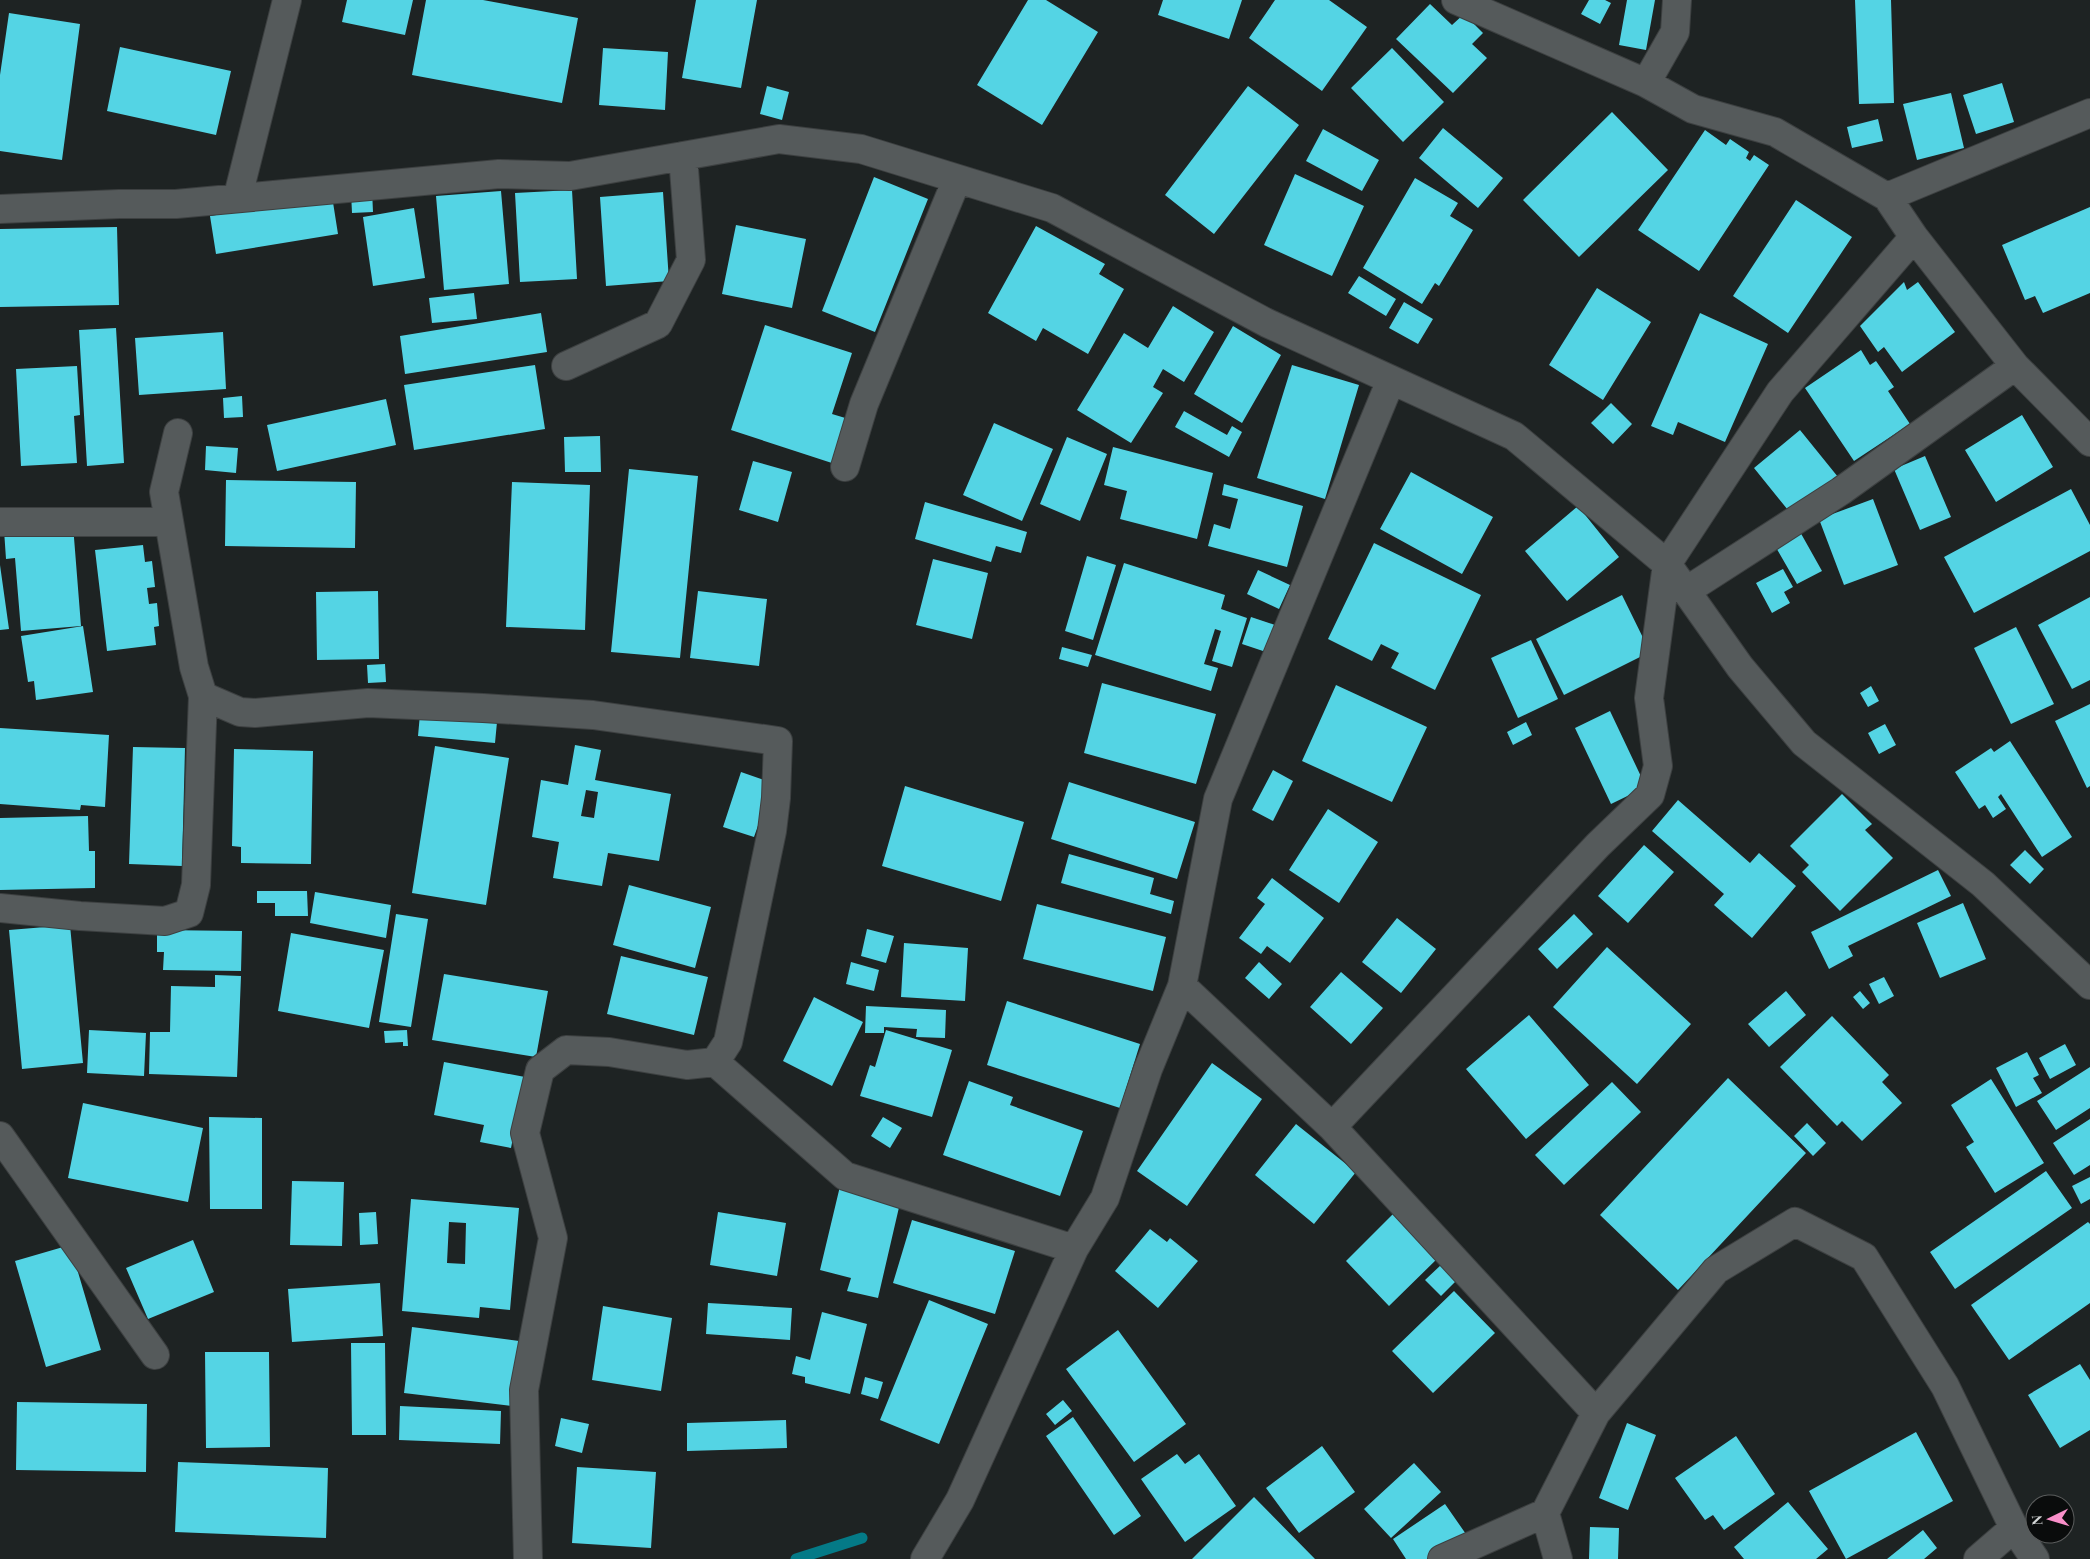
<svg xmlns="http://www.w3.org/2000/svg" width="2090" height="1559" font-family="'Playfair Display',serif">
<rect width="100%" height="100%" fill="#1e2323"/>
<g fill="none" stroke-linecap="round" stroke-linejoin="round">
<path stroke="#047a87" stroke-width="11" d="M796,1559L862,1538"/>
</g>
<path fill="#54d4e4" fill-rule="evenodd" d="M347,0H413L405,35L342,22Z
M426,0H483L578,18L562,103L412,75Z
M696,0H757L741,88L682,78Z
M1028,0H1046L1098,32L1042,125L977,85Z
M1163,0H1242L1229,39L1158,15Z
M1275,0H1329L1367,27L1322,91L1249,38Z
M1589,0H1605L1611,3L1600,24L1581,14Z
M1627,0H1655L1646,50L1619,45Z
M1855,0H1891L1894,103L1859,104Z
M1430,4L1452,25L1464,14L1483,33L1472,44L1487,58L1453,93L1396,39Z
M9,13L80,24L62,160L0,151V75Z
M120,47L231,71L216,135L107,111Z
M603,48L668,52L665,110L599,105Z
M1392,48L1444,102L1403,142L1351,88Z
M2002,83L2014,122L1976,134L1963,95Z
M767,86L789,92L782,120L760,114Z
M1248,86L1299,125L1214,234L1165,195Z
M1951,93L1964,148L1917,160L1903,104Z
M1612,112L1668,170L1579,257L1523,200Z
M1878,119L1883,141L1852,148L1847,127Z
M1443,128L1503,178L1478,208L1419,158Z
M1323,129L1379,160L1362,191L1306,161Z
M1705,130L1726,145L1730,139L1749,152L1746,158L1750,161L1754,155L1769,165L1699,271L1638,230Z
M1295,174L1364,206L1332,276L1264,245Z
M874,177L928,199L875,332L822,311Z
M1415,178L1458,203L1450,216L1473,230L1439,286L1435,283L1422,304L1363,268Z
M372,190L373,212L352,213L351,192Z
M572,190L577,279L520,282L515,193Z
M501,191L509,284L444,290L436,196Z
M663,192L669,281L606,286L600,197Z
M332,196L338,234L216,254L210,216Z
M1796,200L1852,237L1788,333L1733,296Z
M2090,207V293L2043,313L2035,296L2025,300L2002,245Z
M414,208L425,278L373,286L363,217Z
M736,225L806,239L792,308L722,294Z
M1036,226L1105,264L1099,274L1124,289L1088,354L1043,328L1036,341L988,313Z
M117,227L119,305L0,307V229Z
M1359,276L1396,299L1386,316L1348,293Z
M1904,282L1907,290L1918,282L1955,332L1902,372L1884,347L1878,352L1860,326Z
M1597,288L1651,322L1603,400L1549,365Z
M474,293L477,319L432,323L429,298Z
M1404,302L1433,319L1418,344L1389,328Z
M1173,306L1214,332L1184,382L1163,369L1153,387L1163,393L1131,443L1077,410L1124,333L1148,348Z
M541,313L547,352L405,374L400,336Z
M1700,313L1768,344L1725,442L1678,422L1673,435L1651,426Z
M765,325L852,353L832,414L852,420L838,465L731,430Z
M1233,326L1281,355L1242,423L1194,394Z
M116,328L124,463L87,466L79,330Z
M223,332L226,389L139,395L135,338Z
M1861,350L1870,365L1876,361L1894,387L1888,391L1910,424L1854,461L1805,388Z
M535,365L545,429L414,450L404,385Z
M1292,365L1359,385L1325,499L1257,478Z
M77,366L80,415L74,416L77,463L21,466L16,369Z
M242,396L243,417L224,418L223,398Z
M386,399L396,445L277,471L267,425Z
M1611,403L1632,424L1613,444L1591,423Z
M1184,411L1227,435L1232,426L1242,432L1229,457L1175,427Z
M2022,415L2053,467L1996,502L1965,450Z
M994,423L1053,449L1022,521L963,495Z
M1800,430L1838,477L1792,515L1754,468Z
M600,436L601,472H565L564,437Z
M1067,437L1107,454L1080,521L1040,504Z
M206,446L238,448L236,473L205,470Z
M1113,447L1213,473L1197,539L1120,519L1127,491L1104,485Z
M1925,456L1951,517L1920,530L1894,469Z
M753,461L792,472L778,522L739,510Z
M629,469L698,476L680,658L611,652Z
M1411,472L1493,517L1462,574L1380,529Z
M226,480L356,482L355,548L225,546Z
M512,482L590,485L585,630L506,627Z
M1224,484L1303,506L1287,567L1208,546L1214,524L1230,529L1238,499L1222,495Z
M2071,489L2090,525V551L1974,613L1944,557Z
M1873,499L1898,565L1844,585L1819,519Z
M925,502L1027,532L1021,553L996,546L991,562L915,539Z
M1578,506L1619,557L1567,601L1525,551Z
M73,525L81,626L21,631L15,558L6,559L4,530Z
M1799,530L1822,571L1797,584L1774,544Z
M1374,543L1481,595L1435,690L1391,668L1399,653L1381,644L1372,661L1328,639Z
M143,545L145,562L152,561L155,587L147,588L149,604L157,603L159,626L154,627L156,645L107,651L95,550Z
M1087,556L1116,565L1093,640L1065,631Z
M933,559L988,573L972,639L916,625Z
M1124,563L1225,595L1221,609L1247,618L1232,667L1212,661L1221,631L1215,629L1204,664L1218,668L1211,691L1095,655Z
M0,565L9,629L0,630Z
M1783,569L1793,587L1784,592L1790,603L1772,613L1756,583Z
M1258,570L1290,585L1279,609L1247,594Z
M378,591L379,659L317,660L316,592Z
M698,591L767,599L759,666L690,658Z
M1622,595L1650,652L1564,695L1536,639Z
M2090,597V680L2072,689L2038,625Z
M1251,617L1275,625L1266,652L1242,644Z
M83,626L93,692L36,700L34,681L28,682L21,636Z
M2016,627L2054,704L2011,724L1974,648Z
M1531,640L1558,699L1518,718L1491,658Z
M1062,647L1092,655L1088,667L1059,659Z
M385,664L386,682L368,683L367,665Z
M1102,683L1216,714L1196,784L1084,753Z
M1336,685L1427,727L1392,802L1302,761Z
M1871,686L1879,701L1868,707L1860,693Z
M2090,704V786L2087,788L2055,721Z
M1610,711L1646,787L1611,804L1575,728Z
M420,714L497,722L495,743L418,736Z
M1526,722L1532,735L1513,745L1507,732Z
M1885,724L1896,745L1879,754L1868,733Z
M0,728L109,735L105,807L81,805L80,810L0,804Z
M2010,741L2072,837L2042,857L2001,794L1998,797L2006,809L1993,818L1985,805L1979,809L1955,772L1991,748L1994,752Z
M575,745L601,750L595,780L671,794L659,861L608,853L602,886L553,878L559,842L532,837L541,780L568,785ZM586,790L598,792L594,818L581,816Z
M435,746L509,758L486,905L412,893Z
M133,747L185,748L182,866L129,864Z
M234,749L313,751L311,864L241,863V847L232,846Z
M1273,770L1293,781L1273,821L1252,810Z
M741,772L773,783L754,837L723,827Z
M1069,782L1195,822L1177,879L1051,839Z
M905,786L1024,822L1001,901L882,866Z
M1842,794L1872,824L1865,830L1893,858L1840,911L1802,872L1809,865L1790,846Z
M1678,800L1750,863L1759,853L1796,886L1752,938L1714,905L1724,894L1652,831Z
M1328,809L1378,842L1339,903L1289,870Z
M88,816L89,851H95V888L0,890V818Z
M1644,845L1674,872L1628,923L1598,896Z
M2025,850L2044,869L2030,884L2010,865Z
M1069,854L1154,878L1150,894L1174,901L1171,914L1061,883Z
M1938,870L1951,896L1848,946L1853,956L1829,969L1811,932Z
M1272,878L1324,918L1290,963L1267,946L1261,954L1239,938L1265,904L1257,898Z
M629,885L711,907L695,968L613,945Z
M257,891H307L308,916H275V903H257Z
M315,892L391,905L386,938L310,923Z
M1963,903L1986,959L1940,978L1917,923Z
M1037,904L1166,937L1153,991L1023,959Z
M396,914L428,919L411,1027L379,1022Z
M1574,914L1593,934L1557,969L1538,949Z
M1397,918L1436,949L1401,993L1362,962Z
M70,925L83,1063L22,1069L9,930Z
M867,929L894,936L886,963L861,956Z
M157,930L242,931L241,971L163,970L164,952H157Z
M291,933L384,950L369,1028L278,1011Z
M904,943L968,948L965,1001L901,997Z
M1607,947L1691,1024L1637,1084L1553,1007Z
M621,956L708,977L694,1035L607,1014Z
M851,962L879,970L874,991L846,984Z
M1259,962L1282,984L1269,999L1245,978Z
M1341,972L1383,1008L1351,1044L1310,1007Z
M444,974L548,991L536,1057L432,1040Z
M215,975L241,976L237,1077L149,1074L150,1032H170L171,986L215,987Z
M1884,977L1894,996L1879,1004L1869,984Z
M1786,991L1806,1015L1769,1047L1748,1024Z
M1860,991L1870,1003L1863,1009L1853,997Z
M814,997L863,1022L832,1086L783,1061Z
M1007,1001L1140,1044L1120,1108L987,1065Z
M866,1006L946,1010L945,1038L916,1037L917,1029L884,1027V1033H865Z
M1529,1015L1589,1085L1526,1139L1466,1069Z
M1832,1016L1889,1075L1882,1082L1902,1103L1862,1141L1842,1121L1837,1126L1780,1067Z
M89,1030L146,1033L144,1076L87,1073Z
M407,1030L408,1046H403V1042L385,1043L384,1031Z
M886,1030L952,1050L932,1117L860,1096L870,1065L875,1067Z
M2065,1044L2076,1065L2050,1079L2039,1058Z
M2027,1052L2039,1075L2033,1078L2042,1093L2016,1107L1996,1068Z
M444,1062L525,1077L511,1148L480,1142L484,1125L434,1115Z
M1212,1063L1262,1099L1187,1206L1137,1171Z
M2090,1067V1108L2056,1130L2037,1101Z
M1728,1078L1806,1153L1678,1290L1600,1215Z
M1991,1079L2044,1163L1995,1193L1966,1147L1974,1142L1951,1105Z
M969,1081L1013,1097L1010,1105L1083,1131L1060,1196L943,1155Z
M1612,1082L1641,1112L1564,1185L1535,1155Z
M83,1103L203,1128L188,1202L68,1178Z
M209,1117L262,1118V1209H210Z
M883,1117L902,1128L890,1148L871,1136Z
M2090,1119V1165L2074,1175L2053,1143Z
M1807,1123L1826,1143L1813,1156L1794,1136Z
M1296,1124L1356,1172L1314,1224L1255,1175Z
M2046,1171L2072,1208L1955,1289L1930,1252Z
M2090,1177V1199L2081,1204L2072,1186Z
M292,1181L344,1182L342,1246L290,1245Z
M841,1182L900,1203L878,1298L847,1291L851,1278L820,1270Z
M411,1199L519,1208L510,1310L480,1307L479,1318L402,1311ZM449,1222L466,1223L465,1264L447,1263Z
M1396,1211L1440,1256L1389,1306L1346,1261Z
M376,1212L378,1244L360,1245L359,1213Z
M718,1212L786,1223L777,1276L710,1265Z
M912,1220L1015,1251L995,1314L893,1283Z
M2088,1222L2090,1224V1303L2009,1360L1971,1305Z
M1150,1229L1167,1242L1170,1238L1198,1261L1158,1308L1115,1271Z
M193,1240L214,1292L148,1319L126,1268Z
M70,1245L101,1350L46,1367L15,1261Z
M1442,1264L1457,1280L1441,1296L1425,1280Z
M380,1283L383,1336L292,1342L288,1289Z
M1454,1291L1495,1333L1433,1393L1392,1351Z
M929,1300L988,1324L939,1444L880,1420Z
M708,1303L792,1308L790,1340L706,1334Z
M603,1306L672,1318L661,1391L592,1380Z
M822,1312L867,1324L850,1394L805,1383V1377L792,1374L796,1356L810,1360Z
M412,1327L519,1341L512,1406L404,1393Z
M1118,1330L1186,1424L1134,1462L1066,1369Z
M351,1343H385L386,1435H352Z
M205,1352H269L270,1447L206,1448Z
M2080,1364L2090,1380V1430L2060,1448L2028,1395Z
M865,1377L883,1382L878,1399L861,1394Z
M1063,1400L1072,1411L1055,1425L1046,1414Z
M17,1402L147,1404L146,1472L16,1470Z
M400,1406L501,1411L500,1444L399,1440Z
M1073,1417L1141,1516L1114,1535L1046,1436Z
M561,1418L589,1424L582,1453L555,1446Z
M786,1420L787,1448L687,1451V1423Z
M1627,1423L1656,1435L1628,1510L1599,1498Z
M1916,1432L1953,1501L1846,1559L1809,1491Z
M1736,1436L1775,1494L1724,1530L1713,1515L1705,1520L1675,1478Z
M1322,1446L1355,1492L1299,1533L1266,1488Z
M1177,1454L1185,1464L1199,1454L1236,1506L1185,1542L1141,1479Z
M178,1462L328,1468L326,1538L175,1532Z
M1414,1463L1441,1492L1391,1538L1364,1509Z
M577,1467L656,1472L651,1548L572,1543Z
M1254,1497L1315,1559H1192Z
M1788,1502L1828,1549L1816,1559H1744L1734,1547Z
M1445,1504L1468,1537L1436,1559H1406L1393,1539Z
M1590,1527L1619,1528L1618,1559H1589Z
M1923,1530L1937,1548L1924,1559H1887Z"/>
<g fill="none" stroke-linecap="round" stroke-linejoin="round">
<defs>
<path id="street" d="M1456,0L1646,83L1693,109L1775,132L1887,197L1914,237L2015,366L2090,442
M1646,83L1675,32L1677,0
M238,196L287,0
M1887,197L2090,113
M0,209L119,204H176L499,174L570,176L779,139L861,149L1052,208L1267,323L1514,436L1667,564L1740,667L1804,743L1983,884L2090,985
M566,366L658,324L691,260L683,156
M845,467L864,404L957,179
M0,522H169
M1686,591L1841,491L2015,366
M203,696L240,712L255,713L368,703L483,708L593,715L778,741L776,798L772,831L728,1042L715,1062
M0,908L80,916L165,921L189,913L196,885L203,696L194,667L164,492L178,433
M1182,986L1332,1127L1596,1413
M1332,1127L1598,845L1650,795L1658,766L1649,698L1667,564L1780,392L1914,237
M0,1136L155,1355
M528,1559L524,1390L553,1238L525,1133L540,1070L566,1050L609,1052L687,1065L715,1062L845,1176L1074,1249
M925,1559L960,1500L1074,1249L1105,1198L1148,1069L1182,986L1218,799L1391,380
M1442,1559L1545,1513
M1558,1559L1545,1513L1596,1413L1716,1270L1795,1222L1864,1257L1945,1386L2014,1528L2035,1559
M1978,1559L2014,1528"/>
</defs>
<use href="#street" stroke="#3d4041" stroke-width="30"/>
<use href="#street" stroke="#555a5b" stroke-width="28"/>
</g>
<g transform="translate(2050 1519) rotate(265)"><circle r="24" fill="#0a0c0c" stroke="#5a5c5c"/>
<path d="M0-4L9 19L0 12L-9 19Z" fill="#f98fc9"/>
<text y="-8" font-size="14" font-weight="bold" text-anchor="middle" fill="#d2d5d5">N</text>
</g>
</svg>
